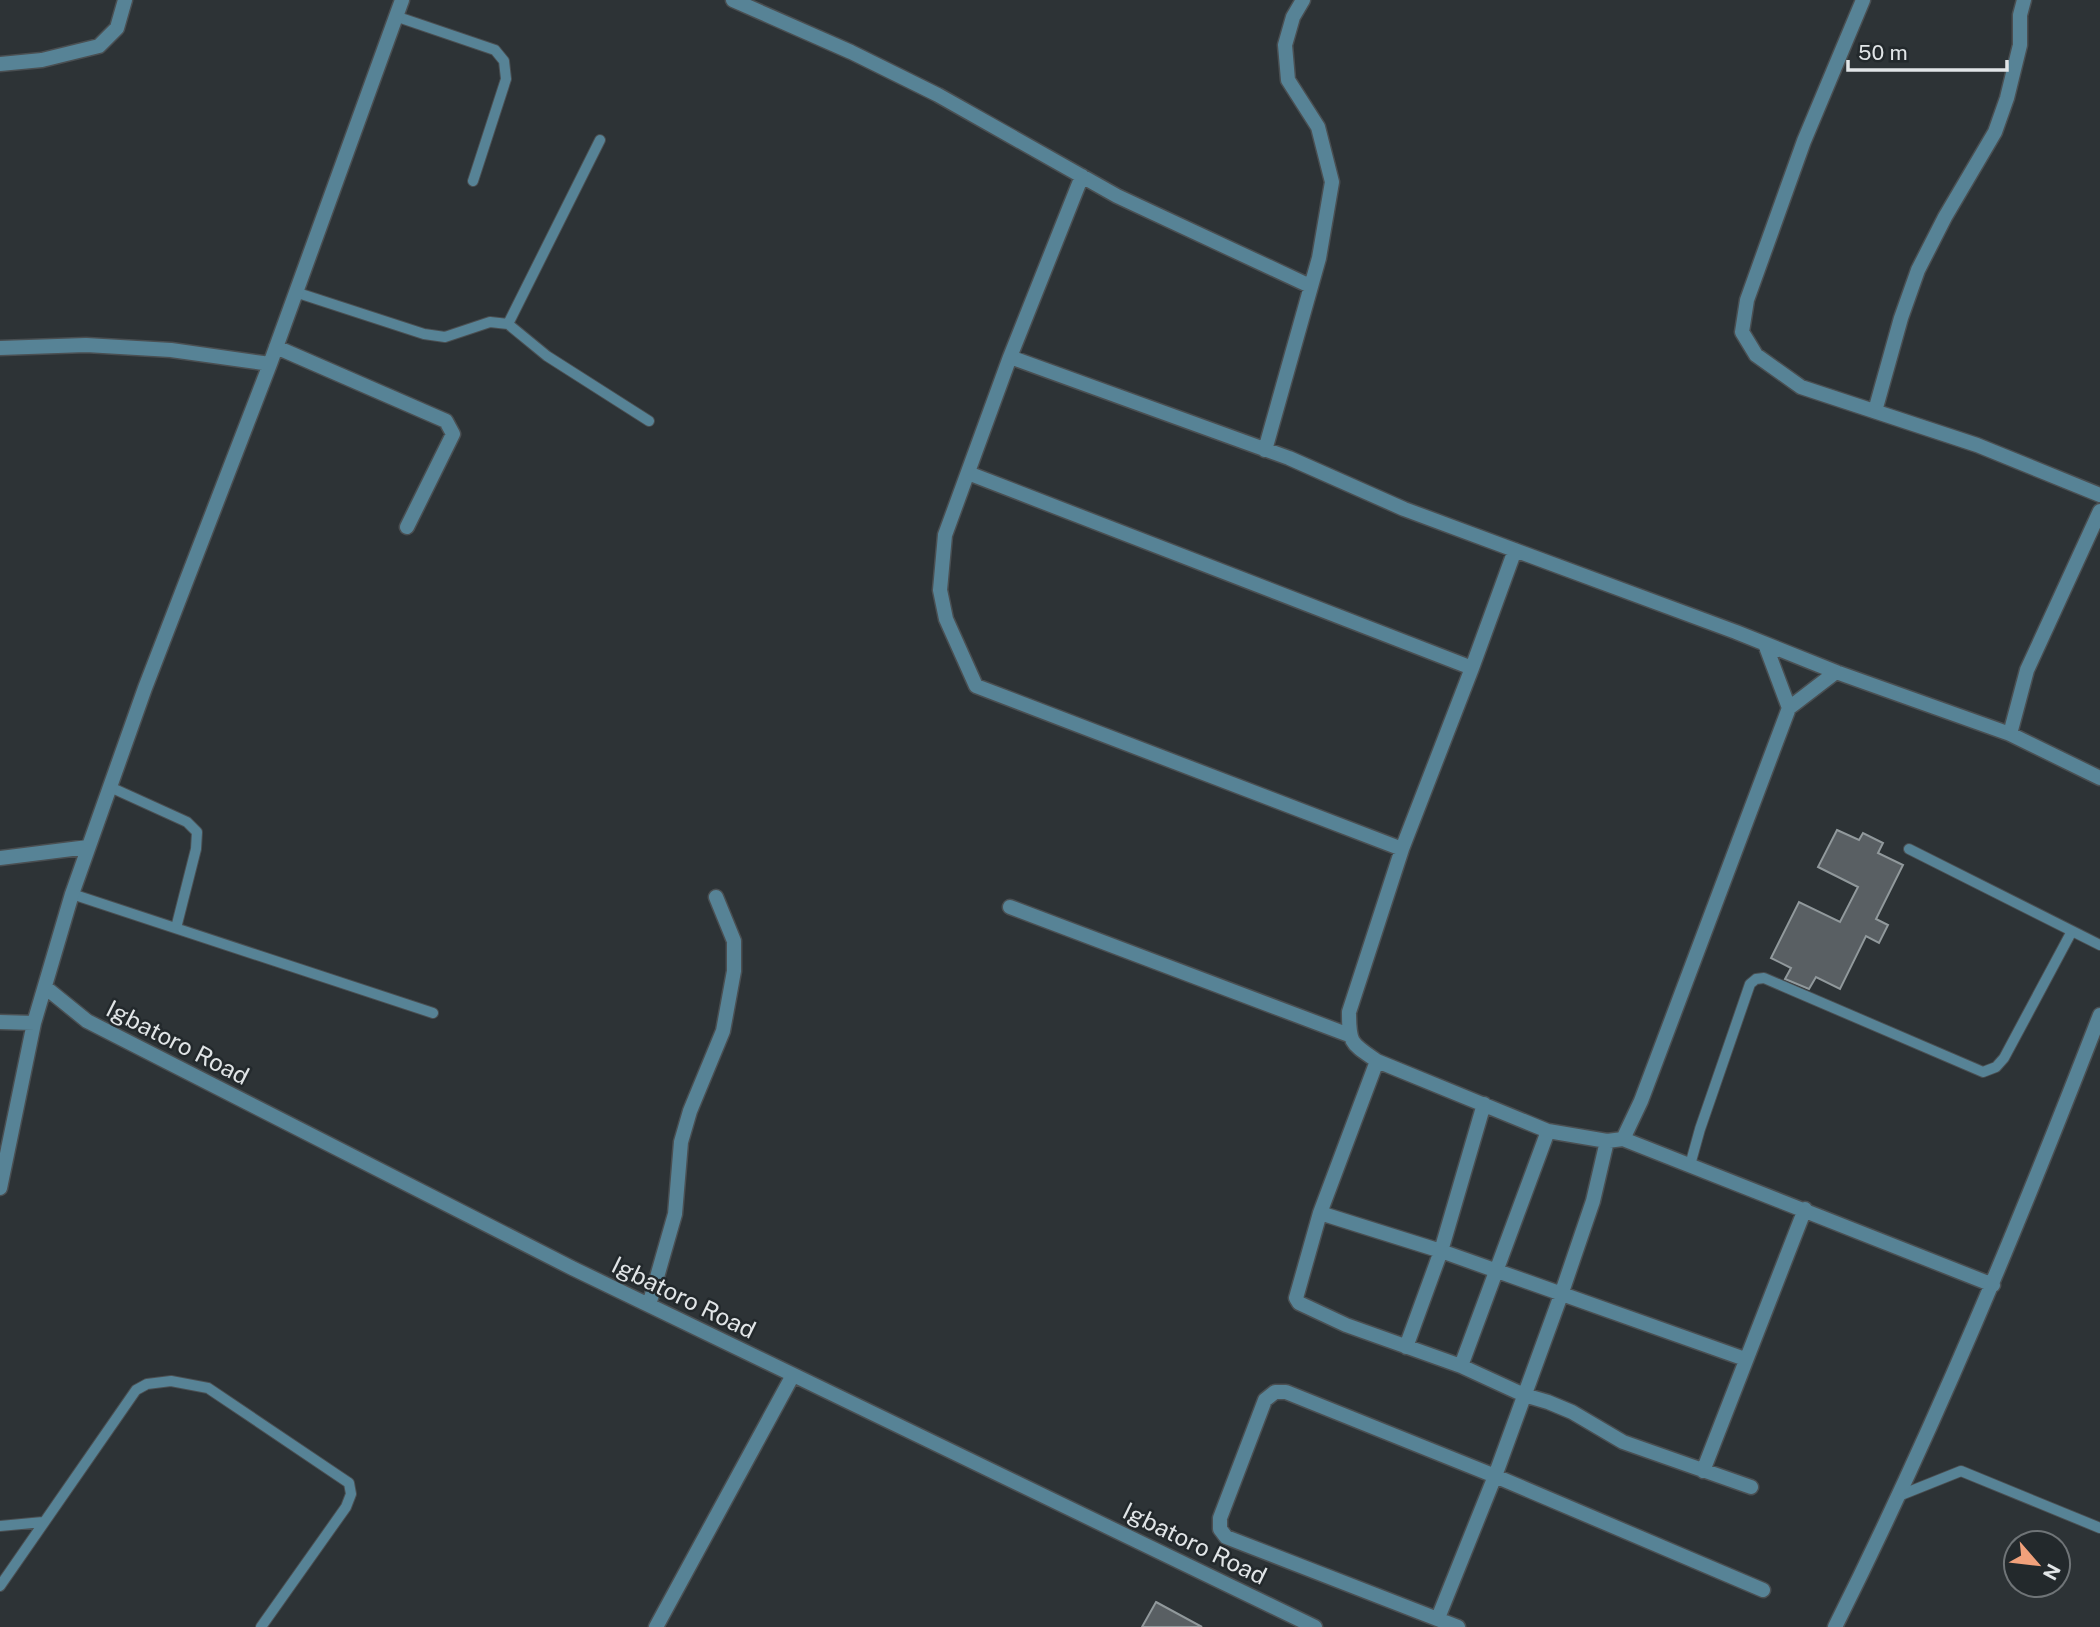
<svg xmlns="http://www.w3.org/2000/svg" width="2100" height="1627" font-family="'Public Sans',sans-serif">
<rect width="100%" height="100%" fill="#2d3336"/>
<path fill="#595f63" stroke="#91999c" stroke-width="2" d="M1837,830L1859,840L1863,833L1883,843L1878,853L1903,865L1876,919L1888,925L1879,943L1866,936L1840,989L1816,977L1809,989L1785,979L1791,968L1771,958L1799,902L1840,922L1858,887L1818,867Z
M1156,1602L1202,1627H1142Z"/>
<g fill="none" stroke-linecap="round" stroke-linejoin="round">
<defs>
<path id="service" d="M395,16L495,50L504,61L506,79L473,181
M295,292L424,334L445,337L490,322L508,324L547,356L649,421
M508,324L600,140
M110,787L187,822L197,832L196,849L176,928
M1909,849L2100,945
M72,894L433,1013
M1690,1165L1700,1129L1750,984L1756,979L1764,978L1983,1072L1996,1067L2004,1058L2072,931
M1901,1495L1961,1471L2100,1528
M0,1526L43,1522
M0,1586L136,1390L147,1384L171,1381L208,1388L349,1483L351,1494L346,1507L261,1627"/>
<path id="minor" d="M733,0L851,52L938,95L1117,196L1310,286
M1863,0L1804,141L1747,300L1742,332L1756,355L1801,387L1977,445L2100,495
M0,64L42,60L99,46L117,28L125,0
M1082,176L1010,357L945,535L940,590L946,619L976,686L1402,849
M276,347L446,421L453,434L407,527
M0,348L86,345L171,350L270,364
M1010,357L1289,458L1404,509L1736,632L1836,672L2010,734L2100,778
M1875,411L1901,318L1918,270L1945,217L1995,132L2007,98L2020,45V15L2024,0
M1265,450L1319,258L1332,182L1318,127L1288,80L1285,45L1293,17L1303,0
M968,473L1472,668
M1515,550L1472,668L1402,849L1349,1012C1349,1044 1351,1043 1377,1061L1548,1131L1607,1141
M1765,644L1789,708
M2010,734L2027,670L2100,511
M0,858L88,847
M1010,907L1349,1035
M45,987L87,1021L572,1268L1315,1627
M0,1022L34,1023
M1377,1061L1320,1213L1296,1298L1299,1303L1346,1325L1461,1366L1524,1395L1548,1402L1572,1412L1623,1442L1751,1487
M1623,1139L1993,1285
M0,1188L34,1023L72,894L145,688L270,364L402,0
M1320,1213L1441,1251L1745,1359
M649,1305L675,1214L681,1142L690,1111L723,1031L734,971V941L716,897
M1406,1347L1441,1251L1484,1104
M1461,1366L1548,1131
M1703,1471L1805,1209
M1438,1618L1495,1476L1561,1295L1593,1201L1607,1141L1623,1139L1641,1101L1789,708L1836,672
M656,1627L793,1375
M1458,1627L1226,1537L1220,1529V1518L1265,1400L1275,1392H1286L1495,1476L1763,1590
M1835,1627C1935,1427 2019,1224 2100,1015"/>
</defs>
<use href="#service" stroke="#4a4f52" stroke-width="12"/>
<use href="#minor" stroke="#4a4f52" stroke-width="17"/>
<use href="#service" stroke="#578396" stroke-width="10"/>
<use href="#minor" stroke="#578396" stroke-width="14"/>
</g>
<g text-anchor="middle" dominant-baseline="central" stroke-width="5" stroke-linejoin="round" paint-order="stroke">
<g font-size="24" fill="#e1e5e7" stroke="#23292c">
<text transform="translate(178 1042) rotate(27)">Igbatoro Road</text>
<text transform="translate(684 1297) rotate(26)">Igbatoro Road</text>
<text transform="translate(1195 1543) rotate(26)">Igbatoro Road</text>
</g>
</g>
<g transform="translate(2037 1564) rotate(118)"><circle r="33" fill="#23292c" stroke="#6f7477" stroke-width="2"/>
<path d="M0-5L12 26L0 18L-12 26Z" fill="#f1a17b"/>
<text y="-10" font-size="19" font-weight="bold" text-anchor="middle" fill="#e1e5e7">N</text>
</g>
<path d="M1848 60v10h159v-10" fill="none" stroke="#e1e5e7" stroke-width="3.5"/>
<text x="1858" y="60" font-size="21" fill="#e1e5e7" stroke="#23292c" stroke-width="5" paint-order="stroke">50 m</text>
</svg>
